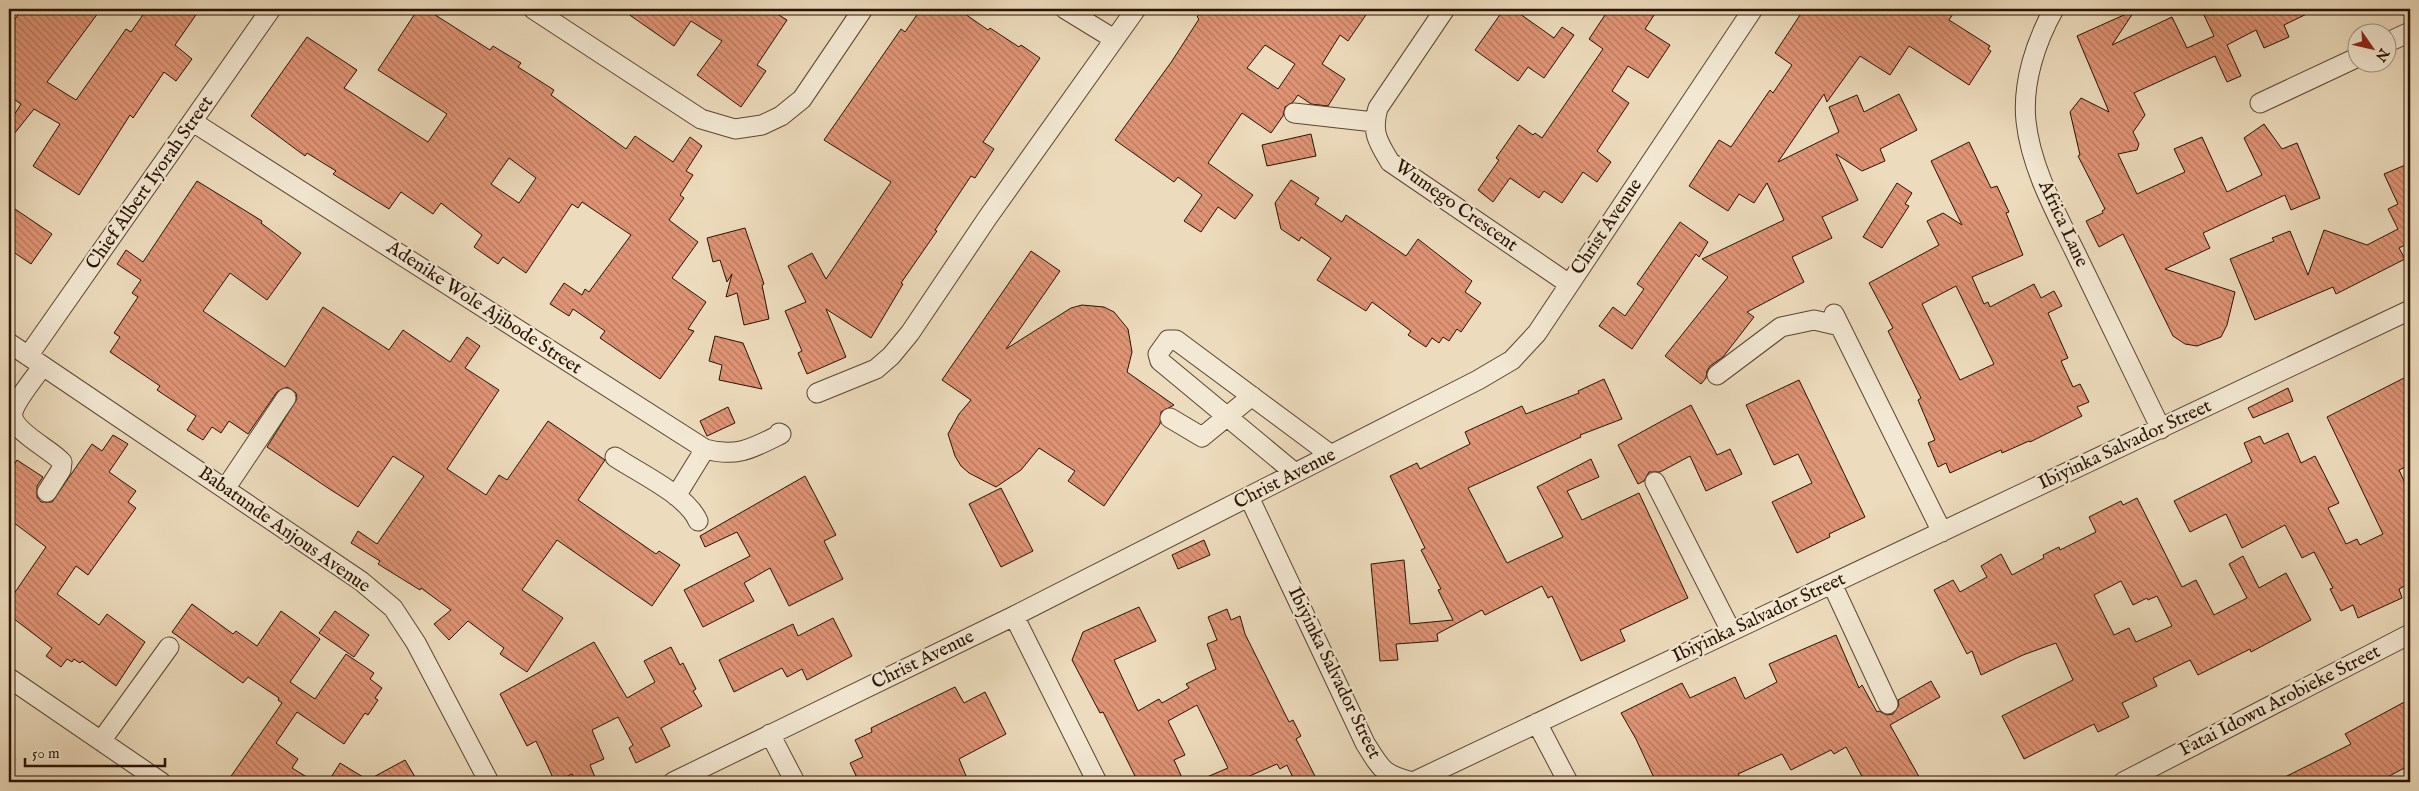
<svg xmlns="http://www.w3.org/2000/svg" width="2419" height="791" font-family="'IM FELL English',serif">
<defs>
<pattern id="building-back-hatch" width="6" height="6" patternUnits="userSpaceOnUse" patternTransform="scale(1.25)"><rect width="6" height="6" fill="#e09476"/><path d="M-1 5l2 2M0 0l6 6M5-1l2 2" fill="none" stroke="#b6785e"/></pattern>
</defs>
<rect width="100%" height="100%" fill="#ecdbbc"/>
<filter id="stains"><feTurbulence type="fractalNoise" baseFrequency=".004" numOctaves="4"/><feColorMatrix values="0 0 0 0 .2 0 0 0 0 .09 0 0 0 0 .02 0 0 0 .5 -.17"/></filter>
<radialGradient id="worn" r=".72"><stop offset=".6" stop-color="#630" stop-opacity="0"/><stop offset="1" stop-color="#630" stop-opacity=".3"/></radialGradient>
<path fill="url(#building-back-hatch)" stroke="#291300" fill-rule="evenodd" d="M22,9H101L47,82L76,100L126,29L131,32L147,9H200L175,45L192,59L176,81L164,72L133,118L130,115L79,195L33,166L60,124L34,109L14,134L9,130V123L21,104L9,96V28Z
M418,9H426L490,50L493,46L521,63L518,67L554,90L551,95L626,149L635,136L673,162L690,137L702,146L686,171L693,175L680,195L684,198L669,220L698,242L672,278L706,302L688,329L694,331L660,379L600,338L605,331L573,309L569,316L550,304L564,283L582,295L585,289L589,292L631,235L582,202L578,208L572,204L526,273L503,257L498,264L474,247L482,235L441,203L433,214L401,192L389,209L333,174L336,171L307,153L305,156L251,116L307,37L357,70L344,88L428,142L447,114L378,70ZM509,158L536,178L519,203L491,184Z
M621,9H769L787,20L757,65L766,71L741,107L697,75L722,41L691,21L674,46Z
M921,9H958L988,30L990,28L1019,47L1021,45L1040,58L983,142L994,149L975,178L971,176L935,230L937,231L901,283L903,284L871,338L826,309L846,357L807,374L798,353L802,351L785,311L806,302L788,266L812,253L826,279L891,182L824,140L901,29L905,32Z
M1203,9H1370L1348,41L1340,35L1322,64L1345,79L1328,106L1311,104L1298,95L1293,102L1285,107L1283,116L1271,133L1242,113L1208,163L1253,195L1235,219L1218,207L1201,232L1184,221L1202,195L1178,177L1174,182L1115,140L1172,61L1199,19L1197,17ZM1265,45L1295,64L1278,89L1247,68Z
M1504,9H1513L1554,38L1562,27L1574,35L1544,78L1528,67L1518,81L1475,50Z
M1609,9H1658L1645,29L1670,45L1648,78L1628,66L1612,91L1629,103L1597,151L1611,162L1597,182L1583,172L1562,203L1544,191L1539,198L1510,178L1493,202L1478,190L1499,160L1496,158L1519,125L1533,135L1535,133L1542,138L1603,49L1589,39Z
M1804,9H1956L1949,20L1990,46L1988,49L1991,51L1969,85L1909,46L1890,75L1860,56L1827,102L1824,94L1778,162L1839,132L1829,107L1857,95L1864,112L1899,94L1917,130L1880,149L1885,161L1862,171L1836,154L1858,200L1822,217L1832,238L1792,257L1804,282L1747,312L1754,317L1723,357L1710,366L1707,371L1706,378L1701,384L1665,356L1728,277L1702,259L1784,220L1767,183L1754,203L1739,194L1728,211L1689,186L1719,140L1731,147L1770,90L1773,93L1792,65L1775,53Z
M2201,9H2317L2284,25L2289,37L2264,48L2256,30L2227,45L2241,76L2227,82L2215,56L2134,93L2145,115L2133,132L2139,144L2137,150L2118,154L2137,194L2185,172L2174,149L2202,137L2227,192L2262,175L2244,138L2264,124L2282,149L2297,143L2320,198L2291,210L2285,195L2203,233L2210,248L2165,269L2235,292L2227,325L2221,337L2197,346L2185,344L2173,336L2123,234L2099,247L2086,221L2103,213L2102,211L2105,209L2078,156L2080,155L2070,112L2081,98L2109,112L2077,36L2135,10L2112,45L2172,17L2187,48L2214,36Z
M1311,134L1316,156L1267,166L1262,145Z
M1969,142L1991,188L1997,186L2009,212L2006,213L2023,255L1972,277L1984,304L1988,302L1990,307L2034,284L2041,298L2054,291L2062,306L2048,313L2068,358L2061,361L2073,387L2080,384L2089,402L2077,407L2082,416L2030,442L2029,441L2002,453L2001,450L1950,473L1946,463L1938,467L1928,443L1935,440L1918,400L1921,398L1888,331L1893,328L1869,283L1939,245L1927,221L1943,213L1962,225L1931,161ZM1956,286L1994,364L1960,380L1922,304Z
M2410,163V256L2405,245L2399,248L2405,259L2336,294L2333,287L2255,320L2230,259L2274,241L2272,238L2290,231L2308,275L2324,230L2367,245L2398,229L2388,209L2398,204L2384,174Z
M1291,180L1319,198L1315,204L1342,222L1346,215L1406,256L1418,239L1472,281L1465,292L1481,303L1461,332L1457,329L1449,341L1443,337L1439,343L1432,338L1426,347L1408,335L1411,331L1372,302L1366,311L1317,280L1331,258L1301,237L1299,241L1281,229L1275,203Z
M197,181L262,221L261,223L301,253L267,300L230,273L203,311L285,367L323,307L389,350L403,330L450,362L467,337L480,346L465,368L499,390L447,469L486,495L499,475L507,480L548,421L605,460L578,500L656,554L659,551L680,565L652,606L557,540L522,590L563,618L527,672L500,654L504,648L468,621L449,640L434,624L451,610L421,588L420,590L378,564L380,561L351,543L358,531L377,544L424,476L393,456L358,507L331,490L267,447L297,399L296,393L287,387L277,392L248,434L229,421L221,433L212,427L203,440L187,430L196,416L157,390L160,386L110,352L120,337L114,333L138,297L132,293L141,280L117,264L126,250L143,262Z
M1897,183L1912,193L1905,204L1909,206L1882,248L1863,237Z
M9,205L52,234L31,264L9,249Z
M1680,222L1708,242L1699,257L1696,254L1632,349L1599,326L1613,307L1625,316L1644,289L1637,284Z
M745,228L764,284L762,285L769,319L744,325L737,293L726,297L732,274L727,282L720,260L713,262L707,238Z
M1031,251L1060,271L1006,349L1071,308L1082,305L1104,307L1114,312L1128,329L1132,352L1127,372L1174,405L1161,412L1160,424L1104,506L1068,481L1075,471L1039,448L1021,470L996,487L969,473L961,466L955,456L948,434L959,414L971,400L942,380Z
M715,336L743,343L762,389L719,380L722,365L709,361Z
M2410,375V465L2399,470L2410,494V583L2399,589L2402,598L2358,618L2353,605L2341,611L2330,589L2333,588L2314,552L2302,558L2285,525L2242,548L2226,514L2190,532L2174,501L2252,462L2244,443L2260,436L2264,444L2288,433L2301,463L2315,456L2339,503L2328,508L2346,544L2357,539L2360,545L2383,534L2327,417Z
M1604,379L1622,419L1580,435L1581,437L1468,488L1507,563L1563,537L1537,487L1591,459L1599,477L1567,491L1582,520L1639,493L1688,598L1620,630L1625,641L1581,661L1552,596L1548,598L1542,586L1485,615L1482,610L1437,634L1438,641L1396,644L1398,660L1380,661L1371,564L1404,560L1410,624L1453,620L1438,590L1441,589L1421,550L1425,548L1390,476L1417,463L1420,469L1470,444L1465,432L1522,406L1526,414L1579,393L1578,391Z
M1799,380L1865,517L1829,534L1830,537L1797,553L1772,502L1812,483L1798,454L1774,465L1746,405Z
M2288,388L2293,401L2253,418L2248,408Z
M1691,405L1717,455L1730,449L1742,474L1706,491L1690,456L1660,472H1649L1644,481L1638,484L1618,445Z
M728,407L735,423L707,436L700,421Z
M113,435L128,444L109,472L136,491L128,502L136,508L88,575L76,566L57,594L99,625L107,614L145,642L116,686L82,661L80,663L74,659L72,662L67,659L61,667L46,656L52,648L9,615V601L46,547L9,519V473L17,460L43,477L37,486V497L41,502H52L92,444L102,451Z
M805,476L836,535L824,541L843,579L789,606L770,568L744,583L754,601L703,627L684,590L750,556L737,532L705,547L700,536Z
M1001,488L1033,551L1001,567L969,504Z
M2137,498L2182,587L2196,580L2214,615L2247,598L2229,564L2243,556L2259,588L2286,573L2311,620L2251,652L2250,649L2198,675L2190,660L2153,678L2157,686L2122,703L2129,717L2098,732L2094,724L2024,759L2002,716L2073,680L2056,643L2023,655L1981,675L1972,651L1967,654L1934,590L1953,580L1960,592L1987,577L1981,566L2001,554L2012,575L2044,558L2043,555L2059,547L2060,550L2096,532L2089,517L2121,501L2123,505ZM2121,581L2133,605L2147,598L2148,600L2157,596L2172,626L2136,642L2129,628L2114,635L2094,595Z
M1204,540L1210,555L1178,569L1172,555Z
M192,604L233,634L236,631L257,646L281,611L320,639L290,682L315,699L346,654L374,673L370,679L382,688L375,698L378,700L368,715L365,713L344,744L297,712L276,743L298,759L292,768L315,782H227L282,703L278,700L279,698L248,677L243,683L172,632Z
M1139,607L1156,641L1114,660L1138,711L1159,699L1162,703L1189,688L1186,684L1216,669L1207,644L1217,640L1208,617L1227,609L1231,620L1240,616L1245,634L1289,722L1293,720L1301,736L1296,739L1318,782H1295L1287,765L1280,769L1277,764L1236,782H1195L1228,768L1197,705L1168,721L1185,755L1174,760L1184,782H1138L1103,712L1100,713L1072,660L1083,632Z
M335,611L369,635L354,657L319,633Z
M833,618L852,656L807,680L802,669L787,677L782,668L734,692L719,660L793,624L798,636Z
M1836,635L1859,688L1862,685L1877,712L1879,711L1887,715L1893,714L1899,705L1898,700L1931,681L1940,697L1890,725L1922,782H1865L1846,747L1834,754L1831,750L1791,770L1782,754L1738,774L1743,782H1656L1636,739L1621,713L1682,683L1690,698L1735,677L1745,699L1777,682L1769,664Z
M594,642L627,698L655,682L644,661L671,647L680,665L683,663L696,689L693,691L702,706L661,728L670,746L636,763L629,748L633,745L618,717L592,730L604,759L590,765L597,782H575L572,774L555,782L536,741L527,746L500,694Z
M955,687L964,703L985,692L1006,734L959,759L966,776L951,782H859L850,763L863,757L855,740L872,732L871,728Z
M2410,699V765L2378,782H2275L2351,744L2345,734Z
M405,760L418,782H328L340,763L368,780Z"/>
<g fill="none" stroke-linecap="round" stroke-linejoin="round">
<defs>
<path id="minor" d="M533,9L701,119L735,129L762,125L781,116L802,99L863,9
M1065,9L1114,39
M1445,9L1378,108C1371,132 1378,142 1390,162L1569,284
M2054,9C2036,41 2022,83 2026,121C2031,170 2059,218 2080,262C2107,317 2134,373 2161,429
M2386,43L2410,32
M2260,103L2356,58
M1294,113L1374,122
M193,122L705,449C737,458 753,448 781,434L779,433
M1834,314L1942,532
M9,343L361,581L393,608L416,643L489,782
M28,356L271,9
M43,366C35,377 16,400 13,412C9,430 51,449 62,462L61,470L47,492
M1717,375L1781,327L1814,320L1840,326
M817,393L876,369L891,356L910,333L988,217L1136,9
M1170,418L1202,437L1252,396
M615,457C639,473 687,495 698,521
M1295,473L1160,361L1158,354L1168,340H1176L1331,455
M1655,482L1731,631
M225,489L286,398
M676,496L705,449
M1249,497L1365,743C1381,769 1383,775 1413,782L2410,310
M1832,584L1888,704
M1014,616L1097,782
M9,678L161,782
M1537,723L1568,782
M770,734L795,782
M101,741L169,647
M673,782L1014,616L1478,380L1512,360L1537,333L1753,9
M2123,782L2410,634"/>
</defs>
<use href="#minor" stroke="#5a452f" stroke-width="21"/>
<use href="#minor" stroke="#f3e8d3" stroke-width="19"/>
</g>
<g text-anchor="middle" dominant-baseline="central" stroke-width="4.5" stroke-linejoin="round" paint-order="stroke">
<g font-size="19" fill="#291300" stroke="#f3e8d3">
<text transform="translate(150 183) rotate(-55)">Chief Albert Iyorah Street</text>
<text transform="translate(1456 206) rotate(35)">Wumego Crescent</text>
<text transform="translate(2063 224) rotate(65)">Africa Lane</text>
<text transform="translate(1607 227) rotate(-56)">Christ Avenue</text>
<text transform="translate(484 308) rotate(33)">Adenike Wole Ajibode Street</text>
<text transform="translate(2125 445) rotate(-25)">Ibiyinka Salvador Street</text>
<text transform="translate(1285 479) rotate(-27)">Christ Avenue</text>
<text transform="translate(284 530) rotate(35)">Babatunde Anjous Avenue</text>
<text transform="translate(1759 618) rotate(-25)">Ibiyinka Salvador Street</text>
<text transform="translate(923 660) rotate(-26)">Christ Avenue</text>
<text transform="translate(1334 673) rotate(64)">Ibiyinka Salvador Street</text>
<text transform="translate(2280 701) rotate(-27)">Fatai Idowu Arobieke Street</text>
</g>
</g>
<rect width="2419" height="791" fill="none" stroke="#ecdbbc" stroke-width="30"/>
<rect x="10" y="10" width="2399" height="771" fill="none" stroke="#291300" stroke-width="2.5"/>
<rect x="15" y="15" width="2389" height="761" fill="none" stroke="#291300"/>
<g transform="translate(2372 48) rotate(124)"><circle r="24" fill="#f3e8d3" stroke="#a2937f"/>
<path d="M0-4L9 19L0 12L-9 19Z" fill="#8f2418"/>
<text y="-8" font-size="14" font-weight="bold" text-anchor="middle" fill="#291300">N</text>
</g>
<path d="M25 758v8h140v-8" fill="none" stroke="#291300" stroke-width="2.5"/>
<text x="32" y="758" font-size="15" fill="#291300" stroke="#f3e8d3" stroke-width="4" paint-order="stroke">50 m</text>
<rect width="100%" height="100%" filter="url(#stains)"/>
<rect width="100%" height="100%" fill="url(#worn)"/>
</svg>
